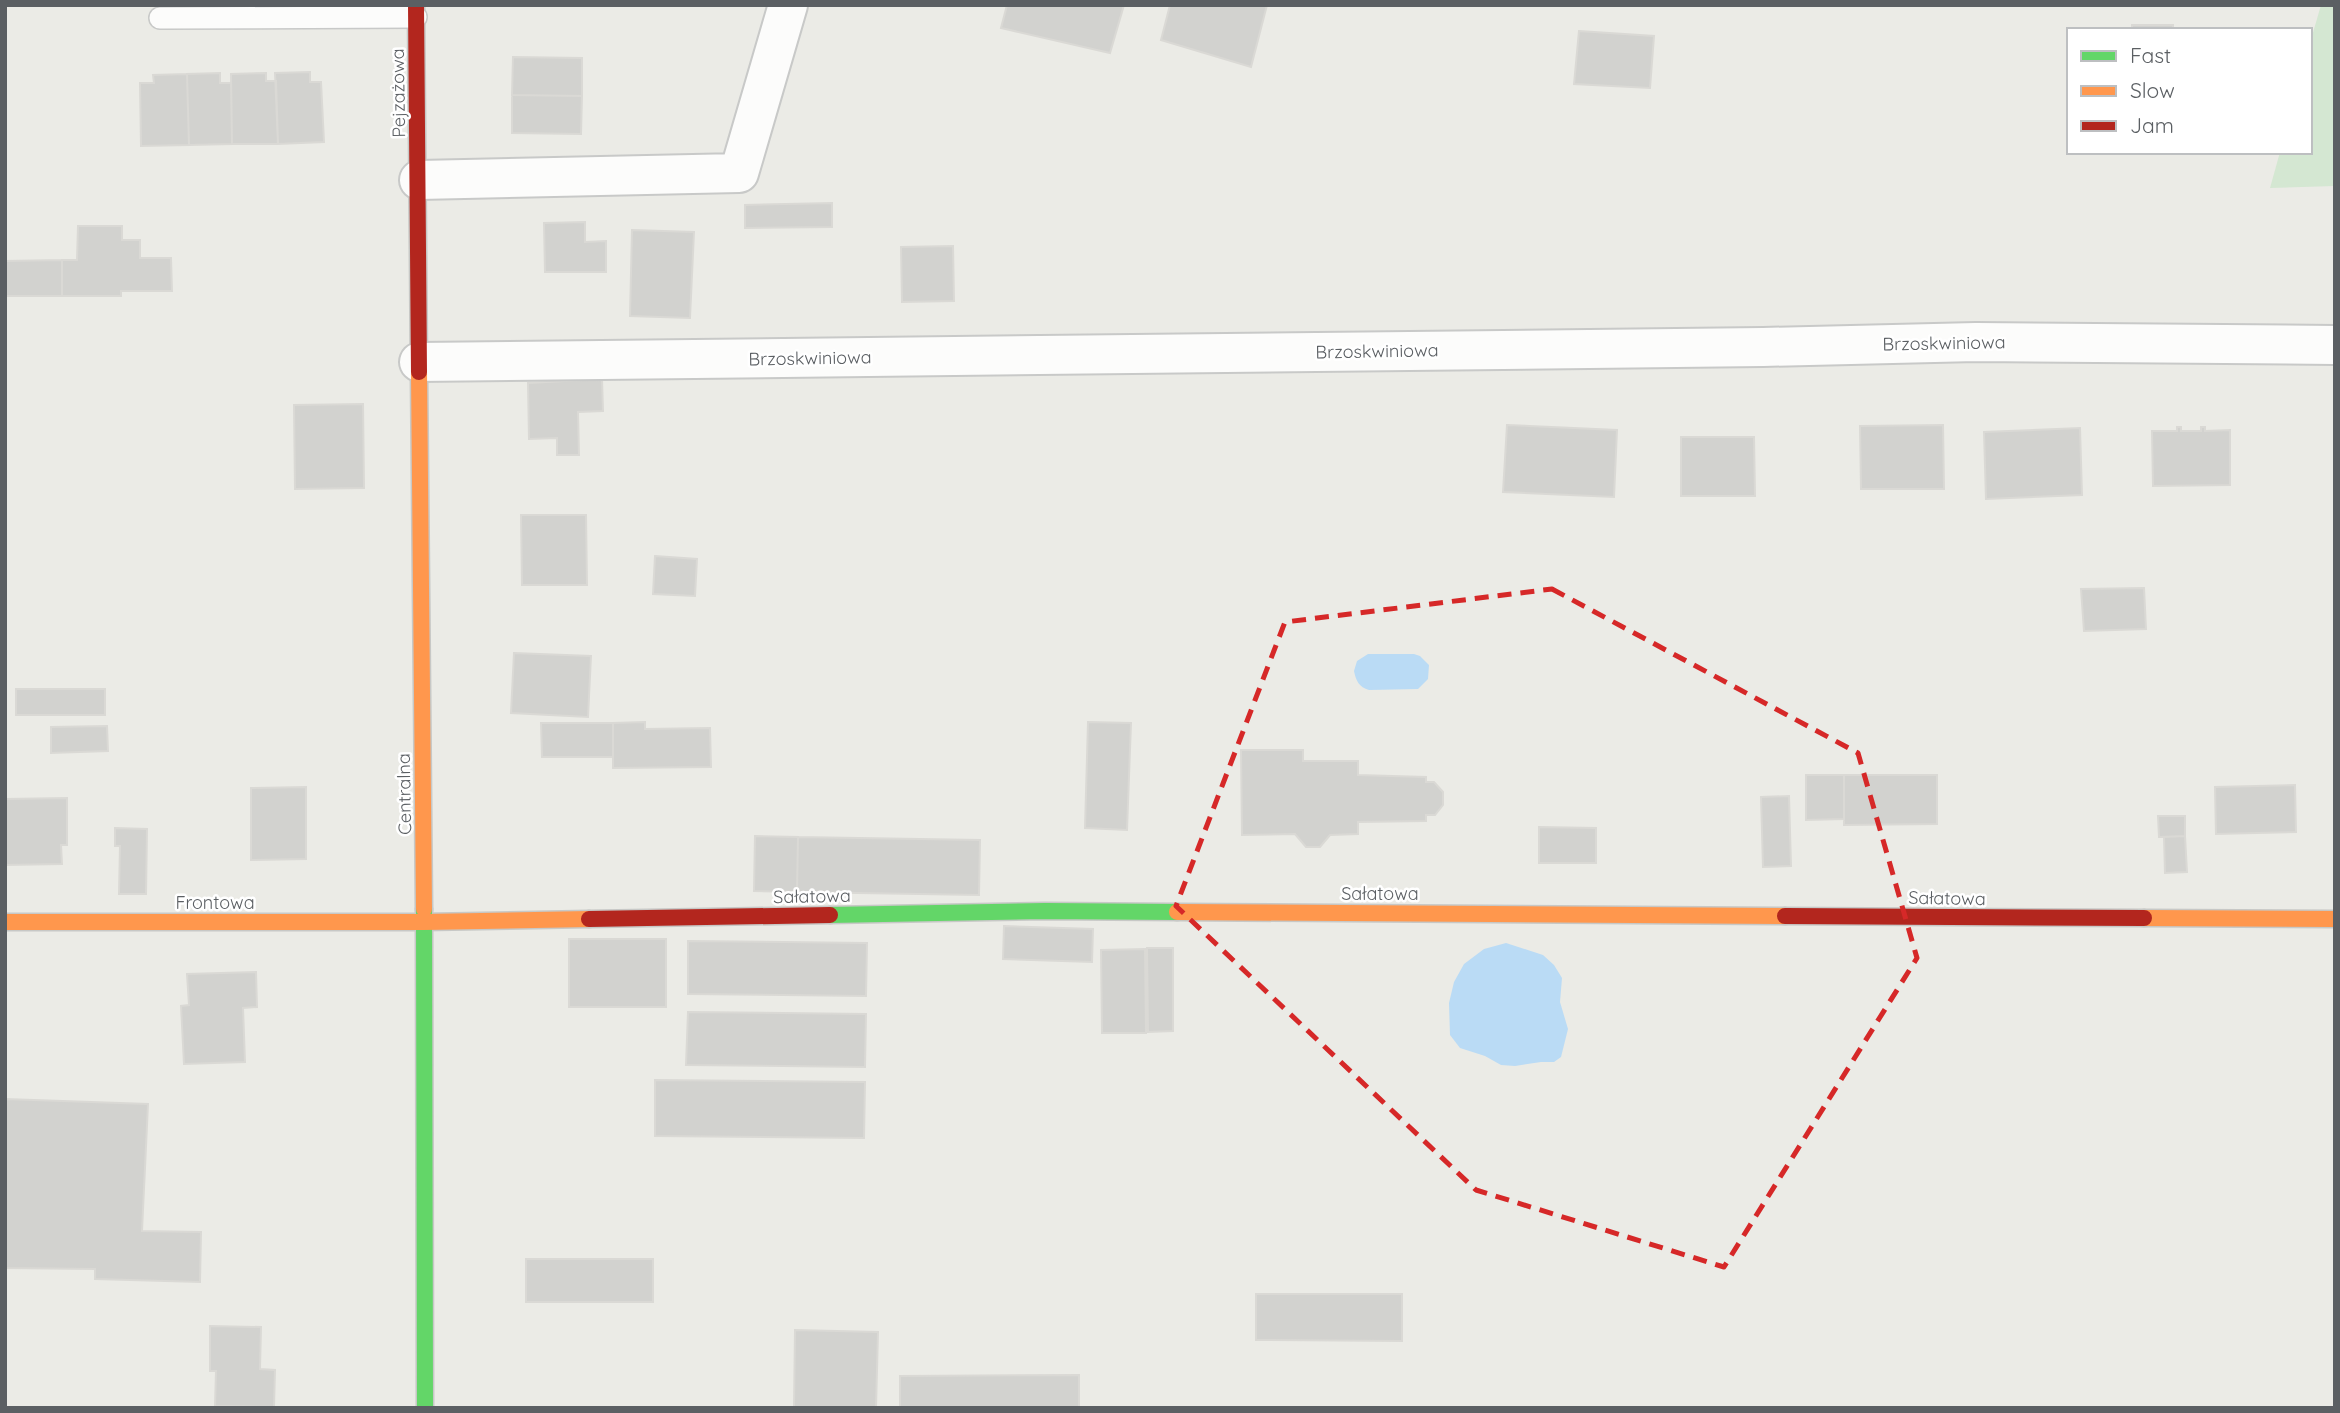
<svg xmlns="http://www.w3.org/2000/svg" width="2340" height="1413" font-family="Quicksand,sans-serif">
<rect width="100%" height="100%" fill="#ebebe6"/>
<path fill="#d4e7d2" d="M2321,5H2335V186L2270,188L2280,152H2310V43Z"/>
<path fill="#badbf5" d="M1368,654H1414L1420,656L1429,665L1428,679L1418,689L1369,690C1359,687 1356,681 1354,671L1357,661Z
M1506,943L1543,955L1554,965L1562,978L1560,1002L1568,1029L1561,1057L1554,1062H1541L1515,1066L1501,1065L1485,1056L1460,1048L1450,1035L1449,1003L1454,982L1464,964L1484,949Z"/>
<path fill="#d2d2cf" stroke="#dad9d5" stroke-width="2" d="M1007,5H1124L1110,53L1001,28Z
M1170,5H1267L1251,67L1161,40Z
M2132,25H2173V30H2132Z
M1579,31L1654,36L1650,88L1574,84Z
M513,57L582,58V96L512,95Z
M310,72V82H321L324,142L278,144L275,73Z
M220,73V83H231L232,144L189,145L187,74Z
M266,73V81H276L278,144H232L231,74Z
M187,74L189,145L141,146L140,83H154L153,75Z
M512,95L582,96L581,134L512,133Z
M832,203V227L745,228V205Z
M585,222V242L606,241V272H545L544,223Z
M78,226H122V240H140V258H171L172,291H121V296H62V260H77Z
M632,230L694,232L690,318L630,316Z
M953,246L954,301L902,302L901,247Z
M62,260V296H5V261Z
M602,379L603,411L578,412L579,455H557V438L529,439L528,383Z
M363,404L364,488L295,489L294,405Z
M1507,425L1617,430L1614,497L1503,492Z
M1943,425L1944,489H1861L1860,426Z
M2177,427H2181V431H2201V427H2205V431L2230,430V485L2153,486L2152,431H2177Z
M2080,428L2082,495L1986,499L1984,432Z
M1681,437H1754L1755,496H1681Z
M521,515H586L587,585H522Z
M655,556L697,559L695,596L653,594Z
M2144,588L2146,629L2084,631L2081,589Z
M514,653L591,656L588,717L511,713Z
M16,689H105V715H16Z
M645,722V729L710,728L711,767L613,768V723Z
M1088,722L1131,723L1127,830L1085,828Z
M541,723H613V757H542Z
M107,726L108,751L51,753V727Z
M1241,750H1303V761H1358V775L1426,777V782H1434L1443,792V805L1435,815H1426V821L1358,822V834L1330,835L1320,847H1306L1295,834L1242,835Z
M1806,775H1844V819L1806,820Z
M1844,775H1937V824L1844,825Z
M2295,785L2296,832L2216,834L2215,787Z
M306,787V859L251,860V788Z
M1789,796L1791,866L1763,867L1761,797Z
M67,798V845H61L62,864L5,865V799Z
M2158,816H2185V836L2159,837Z
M1539,827L1596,828V863H1539Z
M115,828L147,829L146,894H119L120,846H115Z
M755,836L798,837L797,892L754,891Z
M2185,836L2187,872L2165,873L2164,837Z
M798,837L980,840L979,895L797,892Z
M1004,926L1093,929L1092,962L1003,959Z
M569,939H666V1007H569Z
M688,941L867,943L866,996L688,994Z
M1147,948H1173V1031L1148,1032Z
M1145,949L1146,1033H1102L1101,950Z
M256,972L257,1007L243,1008L245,1062L184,1064L181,1006L189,1005L187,974Z
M688,1012L866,1014L865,1067L686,1065Z
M655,1080L865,1082L864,1138L655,1136Z
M5,1099L148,1104L142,1231L201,1232L200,1282L95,1279V1269L5,1268Z
M526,1259H653V1302H526Z
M1256,1294H1402V1341L1256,1340Z
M210,1326L261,1327L260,1369L275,1370L274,1407L215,1406L216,1371H210Z
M795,1330L878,1332L876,1408H794Z
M1079,1375V1408H900V1376Z"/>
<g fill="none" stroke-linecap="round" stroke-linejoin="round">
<defs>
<path id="lane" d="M160,18L416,17"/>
<path id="street" d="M419,180L739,173L788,5
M419,362L1763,347L1976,342L2335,345"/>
<path id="fast" d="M424,909L425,1408
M830,915L1045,911L1177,912"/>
<path id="slow" d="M419,372L424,909
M1177,912L1785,916
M2144,918L2335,919
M5,922H424L589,919"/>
<path id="jam" d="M416,5L419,372
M1785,916L2144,918
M589,919L830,915"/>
</defs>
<use href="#lane" stroke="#c8c9c8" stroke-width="24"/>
<use href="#street" stroke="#c8c9c8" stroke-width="42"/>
<use href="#fast" stroke="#c7c8c6" stroke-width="19"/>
<use href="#slow" stroke="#c7c8c6" stroke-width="19"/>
<use href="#jam" stroke="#c7c8c6" stroke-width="19"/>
<use href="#lane" stroke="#fcfcfb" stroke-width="21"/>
<use href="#street" stroke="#fcfcfb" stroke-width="38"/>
<use href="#fast" stroke="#63d668" stroke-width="16"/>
<use href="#slow" stroke="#ff974d" stroke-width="16"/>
<use href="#jam" stroke="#b3261e" stroke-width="16"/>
</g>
<path fill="none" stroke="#d62828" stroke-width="5" stroke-dasharray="14 9" stroke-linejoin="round" d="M1552,589L1858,753L1917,958L1724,1267L1476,1190L1176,906L1285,622Z"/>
<g text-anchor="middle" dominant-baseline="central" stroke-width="5" stroke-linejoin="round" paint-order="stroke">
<g font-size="18" fill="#5b5f63" stroke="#fff">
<text transform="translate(398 93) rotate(-91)">Pejzażowa</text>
<text transform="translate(1944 343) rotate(-1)">Brzoskwiniowa</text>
<text transform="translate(1377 351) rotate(-1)">Brzoskwiniowa</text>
<text transform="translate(810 358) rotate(-1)">Brzoskwiniowa</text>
<text transform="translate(404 794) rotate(-91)">Centralna</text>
<text x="1380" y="893">Sałatowa</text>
<text transform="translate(812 896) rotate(-1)">Sałatowa</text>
<text transform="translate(1947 898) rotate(1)">Sałatowa</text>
<text x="215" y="902">Frontowa</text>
</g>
</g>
<rect width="2340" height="1413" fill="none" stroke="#5b5f63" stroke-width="14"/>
<rect x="2067" y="28" width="245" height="126" fill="#ffffff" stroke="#bdbfc1" stroke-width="2"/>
<rect x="2081" y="51" width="35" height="10" fill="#63d668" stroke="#bdbfc1" stroke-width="2"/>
<text x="2130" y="63" font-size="21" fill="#5b5f63">Fast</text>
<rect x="2081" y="86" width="35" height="10" fill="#ff974d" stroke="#bdbfc1" stroke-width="2"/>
<text x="2130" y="98" font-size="21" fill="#5b5f63">Slow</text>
<rect x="2081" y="121" width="35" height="10" fill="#b3261e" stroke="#bdbfc1" stroke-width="2"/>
<text x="2130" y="133" font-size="21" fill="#5b5f63">Jam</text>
</svg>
